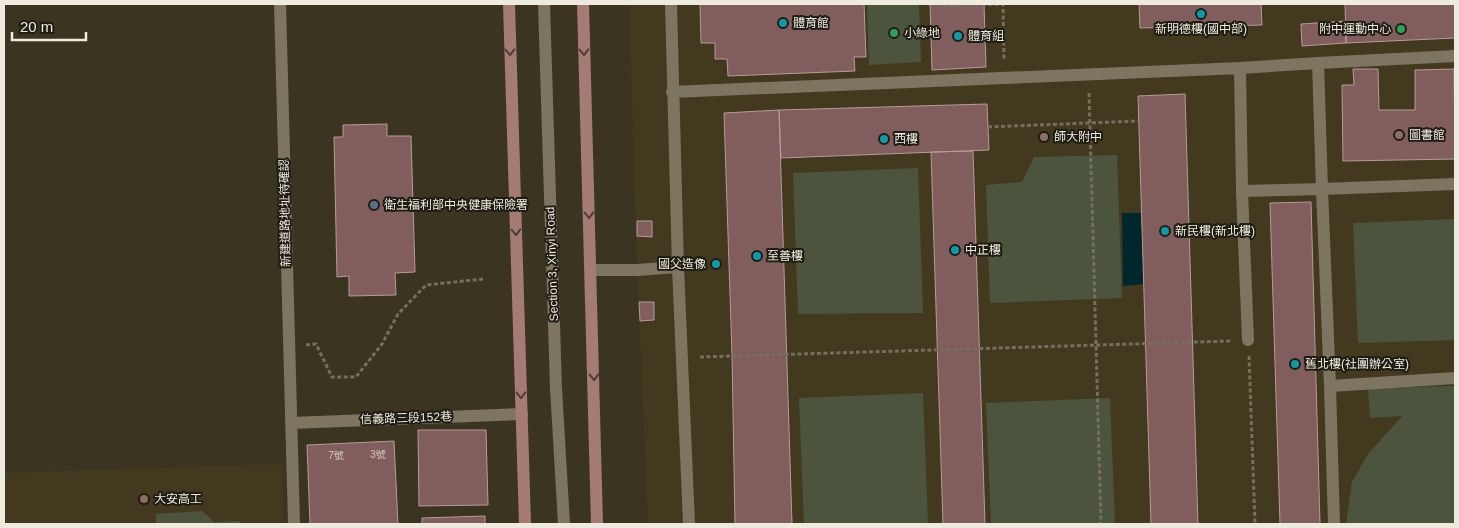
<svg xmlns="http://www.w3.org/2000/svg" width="1459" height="528" font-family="Helvetica,'Noto Sans TC',sans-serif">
<rect width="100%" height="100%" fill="#3b3421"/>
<path fill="#43391f" d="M629,4H1455V524H648L637,270Z
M282,464L284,524H4V473Z"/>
<path fill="#4c543e" d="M867,4H919L921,62L869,65Z
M1117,155L1122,298L990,303L986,185L1022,182L1034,157Z
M918,168L923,313L798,314L793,173Z
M1455,219V340L1358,343L1353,223Z
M1455,386V524H1346L1352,482L1368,454L1402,416L1370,418L1368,388Z
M923,393L928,524H804L799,398Z
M1110,398L1115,524H991L986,403Z
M202,511L214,522L240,521V524H156V514Z"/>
<path fill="#00272c" d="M1122,213H1141L1144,284L1123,286Z"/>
<path fill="#815e5d" stroke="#b69b99" d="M700,4H864L866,57H854L855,71L728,76L727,59H715V43H701Z
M930,4H984L986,67L932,70Z
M1139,4H1261L1262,25L1140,28Z
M1345,4H1455V38L1346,43Z
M1346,21V43L1302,46L1301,24Z
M1353,69H1378L1379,110H1415V70L1454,69L1455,159L1343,161L1342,85H1354Z
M1185,94L1198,524H1151L1138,96Z
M987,104L989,150L781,158L779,110Z
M779,110L792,524H735L732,355L724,113Z
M387,124V136H411L415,272L395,273L396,295L349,296V276L337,277L334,137H343V125Z
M973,151L985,524H943L931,152Z
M1311,202L1320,524H1280L1270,203Z
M637,221H652V237L637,236Z
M639,302H654V320L640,321Z
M418,430H486L488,505L419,506Z
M394,441L398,524H310L307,445Z
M485,516V524H422V518Z"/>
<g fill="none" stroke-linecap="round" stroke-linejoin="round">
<path stroke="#756f5e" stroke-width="3" stroke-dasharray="4 2.5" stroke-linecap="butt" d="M945,4V6L1003,4L1004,60
M1089,93L1101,524
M988,127L1138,121
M306,345L316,344L332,377H356L382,344L398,314L426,285L483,279
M1249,356L1255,524
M700,357L1231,341"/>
<path stroke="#7d7560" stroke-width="12" d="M544,4L556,388L564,524
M1318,63L1455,56
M1240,68L1318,63L1322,189L1455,184
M672,92L1240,68L1242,191L1248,340
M1242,191L1322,189L1330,386L1334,524
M678,267L689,524
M591,270H637L678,267L671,4
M1330,386L1455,378"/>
<path stroke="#7d7560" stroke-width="12" d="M280,4L294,524
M291,423L522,414"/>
<path stroke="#a47c75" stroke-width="12" d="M509,4L525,524
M583,4L597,524"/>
</g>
<defs><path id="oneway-chevron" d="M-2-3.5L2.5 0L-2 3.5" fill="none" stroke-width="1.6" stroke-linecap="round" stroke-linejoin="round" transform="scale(1.25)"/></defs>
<g stroke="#4e3e36">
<use href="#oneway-chevron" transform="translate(510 52) rotate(88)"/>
<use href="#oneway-chevron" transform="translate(584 52) rotate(88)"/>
<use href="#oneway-chevron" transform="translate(589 215) rotate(88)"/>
<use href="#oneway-chevron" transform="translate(516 232) rotate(88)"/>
<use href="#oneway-chevron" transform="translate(594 377) rotate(89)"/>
<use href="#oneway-chevron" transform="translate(521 395) rotate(88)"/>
</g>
<g fill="#0f9aa8" stroke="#1f1c14" stroke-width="2">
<circle cx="1201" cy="14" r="5"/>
<circle cx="783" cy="23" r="5"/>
<circle cx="958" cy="36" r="5"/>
<circle cx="884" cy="139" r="5"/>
<circle cx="1165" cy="231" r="5"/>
<circle cx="955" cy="250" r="5"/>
<circle cx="757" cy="256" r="5"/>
<circle cx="716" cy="264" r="5"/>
<circle cx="1295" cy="364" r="5"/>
</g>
<g fill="#2e9e5b" stroke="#1f1c14" stroke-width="2">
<circle cx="1401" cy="29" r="5"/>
<circle cx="894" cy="33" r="5"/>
</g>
<g fill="#8d6e63" stroke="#1f1c14" stroke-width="2">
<circle cx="1399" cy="135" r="5"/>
<circle cx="1044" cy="137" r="5"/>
<circle cx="144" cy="499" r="5"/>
</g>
<circle fill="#5c6f8a" stroke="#1f1c14" stroke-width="2" cx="374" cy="205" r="5"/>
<g text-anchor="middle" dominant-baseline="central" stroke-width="4" stroke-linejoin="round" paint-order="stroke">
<g font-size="10" fill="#d3c7be">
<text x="378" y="454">3號</text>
<text x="336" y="455">7號</text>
</g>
<g font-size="12" fill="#eeeade" stroke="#1f1c14" text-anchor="start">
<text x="793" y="23">體育館</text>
<text x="1201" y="29" text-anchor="middle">新明德樓(國中部)</text>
<text x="1391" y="29" text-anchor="end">附中運動中心</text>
<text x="904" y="33">小綠地</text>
<text x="968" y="36">體育組</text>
<text x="1409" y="135">圖書館</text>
<text x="1054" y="137">師大附中</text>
<text x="894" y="139">西樓</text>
<text x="384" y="205">衛生福利部中央健康保險署</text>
<text x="1175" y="231">新民樓(新北樓)</text>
<text x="965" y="250">中正樓</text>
<text x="767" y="256">至善樓</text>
<text x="706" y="264" text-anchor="end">國父造像</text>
<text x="1305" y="364">舊北樓(社團辦公室)</text>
<text x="154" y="499">大安高工</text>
</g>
<g font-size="12" fill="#eeeade" stroke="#1f1c14">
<text transform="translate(285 213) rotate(-91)">新建道路地址待確認</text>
<text transform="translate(552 264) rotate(-92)">Section 3, Xinyi Road</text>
<text transform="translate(406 418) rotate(-2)">信義路三段152巷</text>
</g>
</g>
<rect width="1459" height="528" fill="none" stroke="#eeeade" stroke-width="10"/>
<path d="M12 32v8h74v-8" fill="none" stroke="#eeeade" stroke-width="2.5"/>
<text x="20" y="32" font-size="15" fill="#eeeade" stroke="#1f1c14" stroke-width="4" paint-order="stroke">20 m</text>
</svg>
